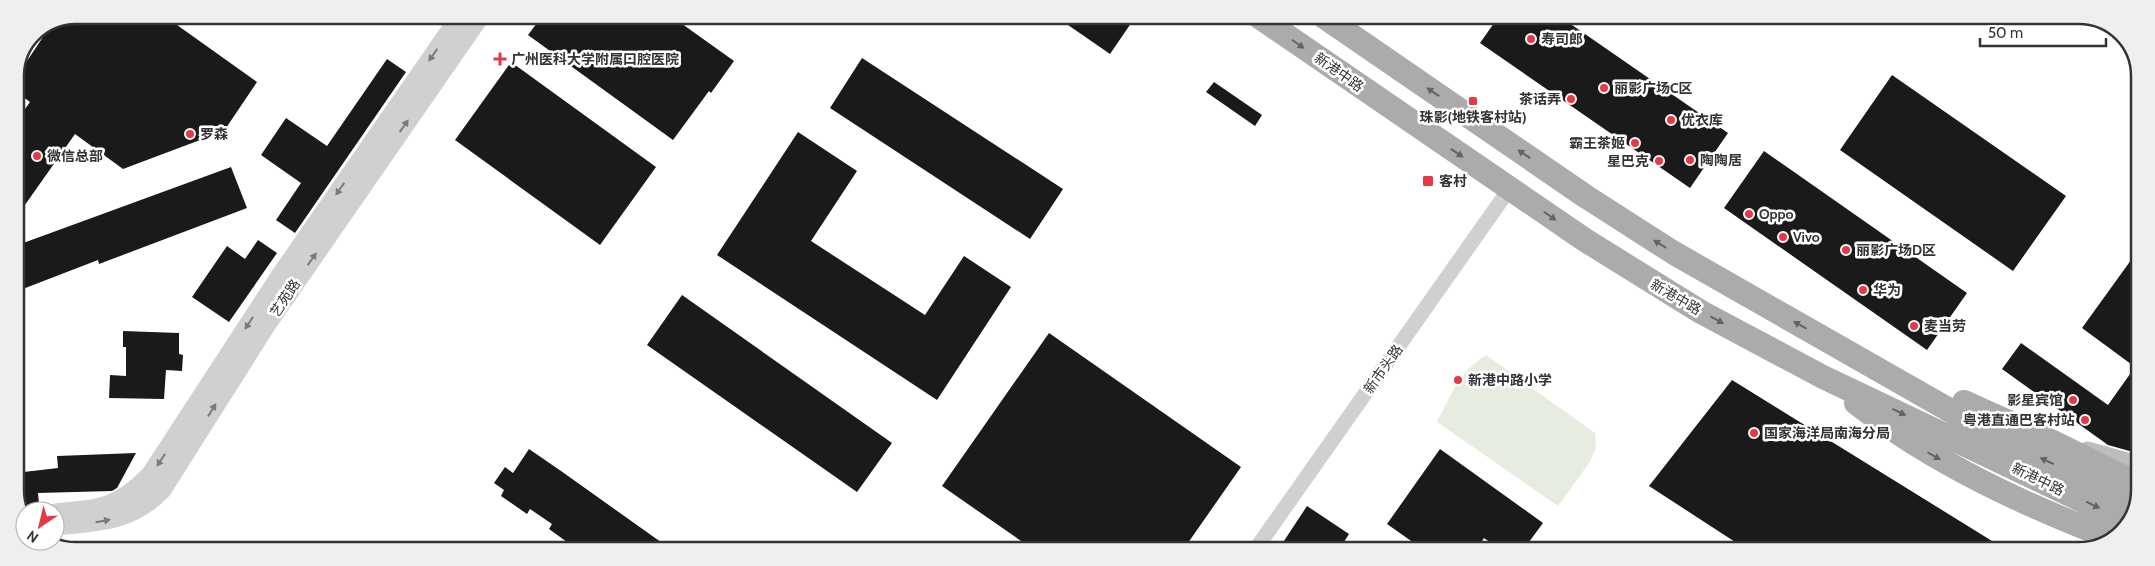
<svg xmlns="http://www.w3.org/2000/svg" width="2155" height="566" font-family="Cabin,'Noto Sans SC',sans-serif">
<rect width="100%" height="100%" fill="#fff"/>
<path fill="#e6ecdf" d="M1486,355L1595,433L1596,448L1589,463L1558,506L1437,422C1453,393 1456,375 1486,355Z"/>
<path fill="#1a1a1a" d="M75,15L86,23L91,15H163L257,82L224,131L123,169L75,134L15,219V123L30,102L15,91V79L51,25Z
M543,15L671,16L734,61L711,93L709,91L673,140L528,35Z
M1055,16H1136L1110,54Z
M1499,16H1559L1728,133L1690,188L1480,43Z
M862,58L1063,189L1030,239L830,108Z
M387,59L406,72L295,233L276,220L301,183L261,155L286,118L327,146Z
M511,62L656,167L600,245L455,140Z
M1892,75L2066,196L2013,271L1840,150Z
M1214,82L1262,115L1255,126L1206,92Z
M798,132L857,171L811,241L925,315L964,256L1011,287L937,400L717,255Z
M1764,151L1967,293L1927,350L1724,208Z
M231,167L247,208L99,264L98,260L15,292V246Z
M258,240L277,253L229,322L192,297L227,246L245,259Z
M2139,249L2138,445L2133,452L2108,445L2002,369L2021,343L2108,405L2135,367L2082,328Z
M682,295L892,443L857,492L647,345Z
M123,331L179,333V354L183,355L182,371L166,370L164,399L109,398L110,375L126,376V347H123Z
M1049,333L1241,467L1183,550H1034L942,486Z
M1732,380L1992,541L1987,551H1749L1649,486Z
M529,449L561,471L672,550H578L549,529L552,524L530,509L527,514L501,496L504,490L494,483L505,467L513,473Z
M1440,449L1543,523L1523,550H1501L1484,538L1476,550H1424L1387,524Z
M136,453L117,488L112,491L38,493L39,504L30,505H19L15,495V473L58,468L57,456Z
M1307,506L1349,534L1339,550H1278Z"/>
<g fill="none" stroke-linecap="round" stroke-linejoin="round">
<path stroke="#d0d0d0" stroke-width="15" d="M1255,550L1510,188"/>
<path stroke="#d0d0d0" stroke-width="19" d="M55,513C100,509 119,508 151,474L280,276L461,15
M24,515H25
M55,526C97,522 131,522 162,490L267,324L481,15"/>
<path stroke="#bdbdbd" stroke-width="21" d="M2088,452L2138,466"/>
<path stroke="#ababab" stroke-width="24" d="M1258,16L1585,240L1701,312L1823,377L2127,522
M1323,16L1585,196L1674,253L1965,419L2138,505
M1964,402L2053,442L2138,484
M1856,403C1934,463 2022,504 2113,539"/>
</g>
<defs><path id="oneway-solid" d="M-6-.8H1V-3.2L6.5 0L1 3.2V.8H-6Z" transform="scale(1.25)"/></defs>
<g fill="#636363">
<use href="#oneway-solid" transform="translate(1298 44) rotate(35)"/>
<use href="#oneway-solid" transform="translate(1433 92) rotate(-146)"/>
<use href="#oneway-solid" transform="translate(1457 153) rotate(34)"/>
<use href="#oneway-solid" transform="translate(1524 154) rotate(-146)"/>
<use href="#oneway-solid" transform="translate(1550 216) rotate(35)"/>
<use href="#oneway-solid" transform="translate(1660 244) rotate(-148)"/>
<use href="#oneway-solid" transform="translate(1717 320) rotate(29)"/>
<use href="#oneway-solid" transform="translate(1800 325) rotate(-151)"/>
<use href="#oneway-solid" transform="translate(1899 412) rotate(25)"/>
<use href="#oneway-solid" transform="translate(1934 456) rotate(30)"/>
<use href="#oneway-solid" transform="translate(2047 461) rotate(-155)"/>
<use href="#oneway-solid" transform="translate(2093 505) rotate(26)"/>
</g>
<g fill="#7a7a7a">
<use href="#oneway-solid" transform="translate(433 55) rotate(125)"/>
<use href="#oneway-solid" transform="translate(404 126) rotate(-55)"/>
<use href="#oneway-solid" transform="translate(340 189) rotate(125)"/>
<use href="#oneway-solid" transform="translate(312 259) rotate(-55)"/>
<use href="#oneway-solid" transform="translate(249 323) rotate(123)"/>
<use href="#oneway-solid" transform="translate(212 410) rotate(-58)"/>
<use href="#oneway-solid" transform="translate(161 460) rotate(123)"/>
<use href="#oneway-solid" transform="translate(103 521) rotate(-10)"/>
</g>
<g fill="#e63946" stroke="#fff" stroke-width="2">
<circle cx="1531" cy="39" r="5"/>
<path d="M497.5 51.5h5v5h5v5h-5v5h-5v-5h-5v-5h5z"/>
<circle cx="1604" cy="88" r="5"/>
<circle cx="1571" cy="99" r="5"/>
<rect x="1468" y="96" width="10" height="10" rx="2.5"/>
<circle cx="1671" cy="120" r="5"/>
<circle cx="190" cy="134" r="5"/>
<circle cx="1635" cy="143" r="5"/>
<circle cx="37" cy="156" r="5"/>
<circle cx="1690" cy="160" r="5"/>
<circle cx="1659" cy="161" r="5"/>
<rect x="1422" y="175" width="12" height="12" rx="2.5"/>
<circle cx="1749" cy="214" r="5"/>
<circle cx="1783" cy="237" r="5"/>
<circle cx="1846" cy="250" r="5"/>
<circle cx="1863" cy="290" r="5"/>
<circle cx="1914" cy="326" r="5"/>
<circle cx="1458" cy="380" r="5"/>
<circle cx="2073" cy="400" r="5"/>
<circle cx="2085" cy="420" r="5"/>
<circle cx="1754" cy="433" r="5"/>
</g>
<g text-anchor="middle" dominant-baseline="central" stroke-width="5" stroke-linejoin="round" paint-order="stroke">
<g font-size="14" font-weight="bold" fill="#333" stroke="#fff" text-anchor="start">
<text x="1541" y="39">寿司郎</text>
<text x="511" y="59">广州医科大学附属口腔医院</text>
<text x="1614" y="88">丽影广场C区</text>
<text x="1561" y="99" text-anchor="end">茶话弄</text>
<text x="1473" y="117" text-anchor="middle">珠影(地铁客村站)</text>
<text x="1681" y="120">优衣库</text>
<text x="200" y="134">罗森</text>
<text x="1625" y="143" text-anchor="end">霸王茶姬</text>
<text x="47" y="156">微信总部</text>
<text x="1700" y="160">陶陶居</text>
<text x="1649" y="161" text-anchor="end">星巴克</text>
<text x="1439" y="181">客村</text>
<text x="1759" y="214">Oppo</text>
<text x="1793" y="237">Vivo</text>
<text x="1856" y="250">丽影广场D区</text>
<text x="1873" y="290">华为</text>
<text x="1924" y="326">麦当劳</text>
<text x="1468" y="380">新港中路小学</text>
<text x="2063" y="400" text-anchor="end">影星宾馆</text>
<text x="2075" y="420" text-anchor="end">粤港直通巴客村站</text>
<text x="1764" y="433">国家海洋局南海分局</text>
</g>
<g font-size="14" fill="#333" stroke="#fff">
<text transform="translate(1339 72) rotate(35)">新港中路</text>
<text transform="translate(1676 297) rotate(30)">新港中路</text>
<text transform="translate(285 298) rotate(-56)">艺苑路</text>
<text transform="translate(1383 369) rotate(-55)">新市头路</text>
<text transform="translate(2038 479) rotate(26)">新港中路</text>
</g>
</g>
<path d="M0 0H2155V566H0ZM76 24H2079A52 52 0 0 1 2131 76V490A52 52 0 0 1 2079 542H76A52 52 0 0 1 24 490V76A52 52 0 0 1 76 24Z" fill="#efefef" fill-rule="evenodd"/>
<path fill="none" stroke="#333" stroke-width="2.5" d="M76 24H2079A52 52 0 0 1 2131 76V490A52 52 0 0 1 2079 542H76A52 52 0 0 1 24 490V76A52 52 0 0 1 76 24Z"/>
<g transform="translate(40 526) rotate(215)"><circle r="24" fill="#ffffff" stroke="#adadad"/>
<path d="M0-4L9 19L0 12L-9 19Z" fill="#e63946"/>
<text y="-8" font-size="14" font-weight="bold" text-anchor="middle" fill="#333333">N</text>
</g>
<path d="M1980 38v8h126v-8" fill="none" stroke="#333333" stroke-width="2.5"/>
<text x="1988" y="38" font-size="15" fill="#333333" stroke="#ffffff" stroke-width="4" paint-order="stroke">50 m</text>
</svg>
